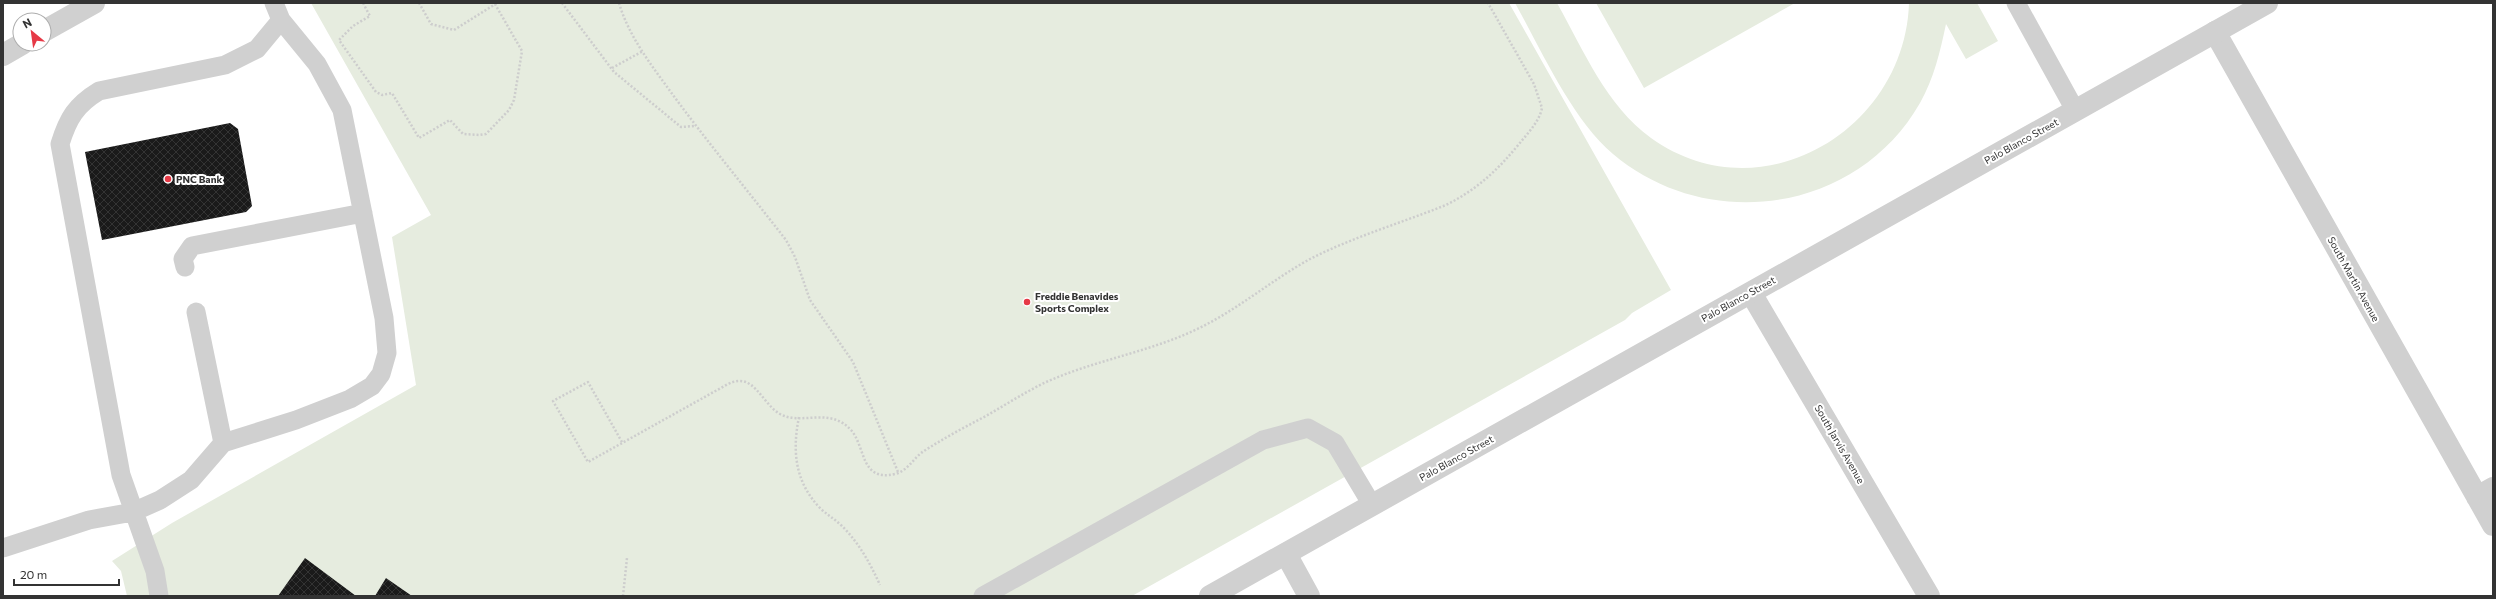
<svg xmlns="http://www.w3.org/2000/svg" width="2496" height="599" font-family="Commissioner,sans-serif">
<defs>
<pattern id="building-cross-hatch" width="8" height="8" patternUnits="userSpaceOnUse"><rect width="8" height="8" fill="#1a1a1a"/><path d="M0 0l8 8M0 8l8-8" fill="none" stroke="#333"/></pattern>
</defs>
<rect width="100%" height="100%" fill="#fff"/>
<path fill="#e6ecdf" d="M311,3H1509L1671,290L1632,313L1625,320L1132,596H127L121,571L112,561L172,523L416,385L392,237L431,215Z
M1515,3H1557C1584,51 1606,105 1651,138C1760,216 1905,131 1909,3H1977L1998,41L1966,59L1946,24C1940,52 1934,78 1920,103C1857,213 1708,234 1613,154C1571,118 1542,51 1515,3Z
M1596,3H1795L1644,88Z"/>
<path fill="url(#building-cross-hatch)" d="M230,123L238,129L252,206L246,212L102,240L85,152Z
M305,558L356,596H278Z
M386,578L412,596H375Z"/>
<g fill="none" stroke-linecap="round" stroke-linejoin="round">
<path stroke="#cdcdcd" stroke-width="2.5" stroke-dasharray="2 2" stroke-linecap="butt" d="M363,3L370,16L353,26L339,40L376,92L382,95L392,93L419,138L450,120L463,134L479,135L486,134L509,110L514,100L522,51L495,4
M419,3L431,24L454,30L497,3
M562,3L614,72L681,127L695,126
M619,3C629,37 652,66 673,95C709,144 748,191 786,240L795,257L810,300L853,362L898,472
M612,68L643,51
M799,417C792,451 795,482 820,508C827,515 835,519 842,526C859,543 870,563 880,585
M622,442L588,382L553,401L588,462L728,384C754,371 761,403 780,414C802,426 829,406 851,430C866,447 860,482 895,474C908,471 914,457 924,451C944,438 965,427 986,416C1005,405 1024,393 1044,383C1092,361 1145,353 1193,331C1235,312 1270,281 1310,259C1353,237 1401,223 1446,205C1476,190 1497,171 1519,144C1528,133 1539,122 1542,108L1534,84L1488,3
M623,596L627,558"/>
<path stroke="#d0d0d0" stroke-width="19" d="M2016,3L2075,110
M185,267L183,259L192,246L363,213
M196,312L223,443
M3,548L89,520L133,512L160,500L191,480L223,443L296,420L350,399L372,386L381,374L387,353L384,318L342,110L317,64L281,20
M159,596L155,571L121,475L60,144C68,118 76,105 99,91L225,65L257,49L281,20L274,3
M983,596L1263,440L1308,428L1335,443L1372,505"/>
<path stroke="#d0d0d0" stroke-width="22" d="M44,31L94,3
M2215,32L2493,525
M3,55L22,44
M1751,293L1929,596
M2477,497L2493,488
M1286,554L1309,596"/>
<path stroke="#d0d0d0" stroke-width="22" d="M1210,596L2267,3"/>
</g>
<g fill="#e63946" stroke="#fff" stroke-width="1.5">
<circle cx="168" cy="179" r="4"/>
<circle cx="1027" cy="302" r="4"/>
</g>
<g text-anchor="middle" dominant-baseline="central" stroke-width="4" stroke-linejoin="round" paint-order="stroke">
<g font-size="10" fill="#333" stroke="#fff">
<text transform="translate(2021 141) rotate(-29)">Palo Blanco Street</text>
<text transform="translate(2354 279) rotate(61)">South Martin Avenue</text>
<text transform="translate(1738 299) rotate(-29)">Palo Blanco Street</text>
<text transform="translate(1840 444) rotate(60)">South Jarvis Avenue</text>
<text transform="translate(1456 458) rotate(-29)">Palo Blanco Street</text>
</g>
<g font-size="10" font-weight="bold" fill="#333" stroke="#fff" text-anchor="start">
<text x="176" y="179">PNC Bank</text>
<text x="1035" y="296">Freddie Benavides<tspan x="1035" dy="12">Sports Complex</tspan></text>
</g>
</g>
<rect width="2496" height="599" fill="none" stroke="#333333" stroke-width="8"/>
<g transform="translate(32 32) rotate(331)"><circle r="19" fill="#ffffff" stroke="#adadad"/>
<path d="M0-3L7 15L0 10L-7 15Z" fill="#e63946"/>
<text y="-6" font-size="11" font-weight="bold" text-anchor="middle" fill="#333333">N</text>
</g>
<path d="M14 579v6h105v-6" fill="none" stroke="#333333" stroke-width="2"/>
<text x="20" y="579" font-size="12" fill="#333333" stroke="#ffffff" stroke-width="3" paint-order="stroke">20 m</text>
</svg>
